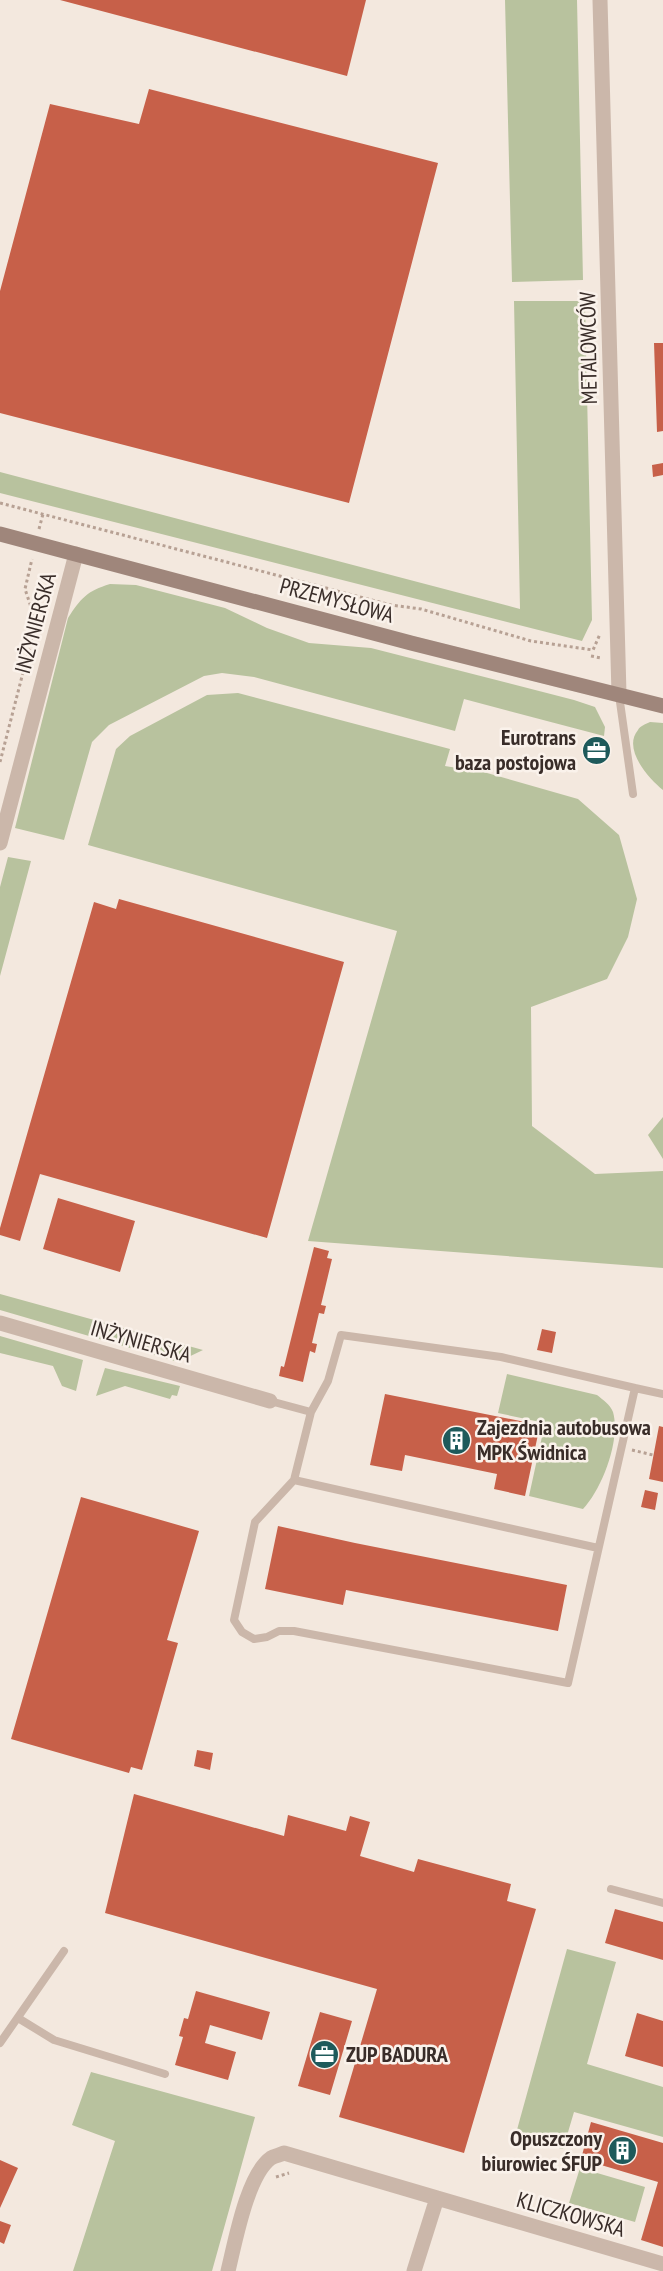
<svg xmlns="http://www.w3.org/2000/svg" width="663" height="2271" font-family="'PT Sans Narrow',sans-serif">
<rect width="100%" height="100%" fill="#f3e8de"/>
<path fill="#b8c29e" d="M505,0H577L583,280L512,282Z
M514,301H585L592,620L582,641L0,493V472L520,609Z
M110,584L136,585L225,608L267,628L309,643L371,648L574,700L595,707L605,727L604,736L464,699L455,731L254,677L222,673L204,676L109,725L92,742L64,840L15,828L68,618C81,598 87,591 110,584Z
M238,693L450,749L445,766L487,773L578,799L619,835L637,899L628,937L607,979L531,1007L532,1126L595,1174L663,1171V1268L308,1241L397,931L88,845L116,749L130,736L207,695Z
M650,722L663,723V790C649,779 622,749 638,730C640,726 646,724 650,722Z
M8,857L31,861L0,976V887Z
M663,1117V1159L648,1135Z
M0,1294L203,1350L178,1362L0,1310Z
M0,1336L83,1360L76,1391L62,1386L53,1366L0,1353Z
M105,1368L180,1386L177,1396L172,1395L170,1399L125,1386L96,1396Z
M507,1374L597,1395C603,1400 610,1404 613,1412C621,1440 602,1489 583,1509L529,1496L545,1423L498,1413Z
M567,1949L616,1962L587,2064L663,2087V2137L574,2112L563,2149L515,2137Z
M91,2072L255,2117L212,2271H73L115,2141L72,2125Z
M580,2168L645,2187L635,2222L569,2203Z"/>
<path fill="#c76049" d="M60,0H366L347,76Z
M149,89L438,163L349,503L0,413V291L50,104L139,124Z
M654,343H663V431L657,432Z
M663,463V475L653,477L652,465Z
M594,743L602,745L599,757L591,755Z
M119,899L344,962L267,1238L40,1174L20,1241L0,1235V1228L94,902L116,909Z
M58,1198L135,1221L120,1272L43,1249Z
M314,1247L329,1251L327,1258L332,1259L321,1305L326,1306L324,1314L319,1313L312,1343L317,1344L315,1353L310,1351L303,1382L279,1376L281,1366L284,1367Z
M542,1329L556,1332L552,1353L537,1350Z
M385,1394L540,1425L525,1496L494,1489L497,1474L405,1455L402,1471L370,1465Z
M659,1426L663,1427V1482L649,1479Z
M645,1490L658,1493L655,1510L641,1507Z
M81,1497L199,1531L167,1640L178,1643L142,1770L131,1767L129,1773L11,1739Z
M278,1526L355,1543L567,1585L558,1631L346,1590L343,1605L265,1589Z
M197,1750L213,1753L210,1770L194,1766Z
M134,1794L284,1836L288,1815L346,1831L350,1816L370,1822L360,1856L414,1872L418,1859L511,1884L507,1901L536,1909L464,2153L339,2117L377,1989L105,1913Z
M615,1909L663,1922V1960L605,1943Z
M196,1991L270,2012L262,2040L210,2025L205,2043L236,2052L228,2080L175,2065L183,2037L179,2036L184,2018L188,2019Z
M320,2012L352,2021L330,2095L298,2086Z
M637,2013L663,2021V2067L625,2056Z
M591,2122L663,2143V2247L641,2240L658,2182L581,2159Z
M0,2160L18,2168L0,2208Z
M0,2221L11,2225L4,2244L0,2242Z"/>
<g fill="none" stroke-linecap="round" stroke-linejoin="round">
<path stroke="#b7a194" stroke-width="3" stroke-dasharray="3 3" stroke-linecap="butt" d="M0,503L391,605L421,609L531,641L593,650L600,634
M39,529L43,514
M591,656L601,658
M0,762L36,622L25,589L32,559
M632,1450L653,1455
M276,2177L289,2173"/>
<path stroke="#cbb7aa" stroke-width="8" d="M619,695L633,794
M635,1388L663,1394
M270,1401L311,1412L294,1480L598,1548
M294,1480L255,1522L234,1620L242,1632L254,1639L267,1637L279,1631H294L568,1683L635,1388L501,1357L341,1335L328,1381L311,1412
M611,1889L663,1903
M18,2018L54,2040L165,2074
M0,2043L64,1951"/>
<path stroke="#cbb7aa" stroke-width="15" d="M600,0L619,694
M0,1323L270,1401
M228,2271C235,2243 247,2175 271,2158C274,2156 280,2155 284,2153L437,2198
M414,2271L437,2198L663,2264"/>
<path stroke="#cbb7aa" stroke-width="15" d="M0,843L76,554"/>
<path stroke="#9f867b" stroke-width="15" d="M0,534L411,643L663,706"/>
</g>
<defs>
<symbol id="office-disc" viewBox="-11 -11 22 22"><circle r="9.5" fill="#1e5a5b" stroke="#faf2eb"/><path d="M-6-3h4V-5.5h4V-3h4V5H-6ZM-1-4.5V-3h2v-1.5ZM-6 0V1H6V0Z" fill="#fff"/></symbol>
<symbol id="building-disc" viewBox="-11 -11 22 22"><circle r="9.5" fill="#1e5a5b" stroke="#faf2eb"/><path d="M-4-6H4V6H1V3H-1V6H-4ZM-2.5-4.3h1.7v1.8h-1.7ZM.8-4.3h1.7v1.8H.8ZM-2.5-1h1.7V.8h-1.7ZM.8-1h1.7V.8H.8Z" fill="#fff"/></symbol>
</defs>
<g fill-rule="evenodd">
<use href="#office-disc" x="580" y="734" width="33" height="33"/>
<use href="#building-disc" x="440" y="1424" width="33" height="33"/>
<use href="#office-disc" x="308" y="2038" width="33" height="33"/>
<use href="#building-disc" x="606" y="2134" width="33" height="33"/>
</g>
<g text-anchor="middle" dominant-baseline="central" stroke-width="5" stroke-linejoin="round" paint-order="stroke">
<g font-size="22" fill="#392d29" stroke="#faf2eb">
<text transform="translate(588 348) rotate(-91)">METALOWCÓW</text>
<text transform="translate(337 600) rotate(15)">PRZEMYSŁOWA</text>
<text transform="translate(35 623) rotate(-75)">INŻYNIERSKA</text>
<text transform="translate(141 1341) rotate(16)">INŻYNIERSKA</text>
<text transform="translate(571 2214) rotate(16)">KLICZKOWSKA</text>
</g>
<g font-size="22" font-weight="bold" fill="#392d29" stroke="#faf2eb" text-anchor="end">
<text x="576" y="737">Eurotrans<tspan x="576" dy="25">baza postojowa</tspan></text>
<text x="477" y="1427" text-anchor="start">Zajezdnia autobusowa<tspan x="477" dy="25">MPK Świdnica</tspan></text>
<text x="346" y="2054" text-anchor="start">ZUP BADURA</text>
<text x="602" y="2138">Opuszczony<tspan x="602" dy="25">biurowiec ŚFUP</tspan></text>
</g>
</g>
</svg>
